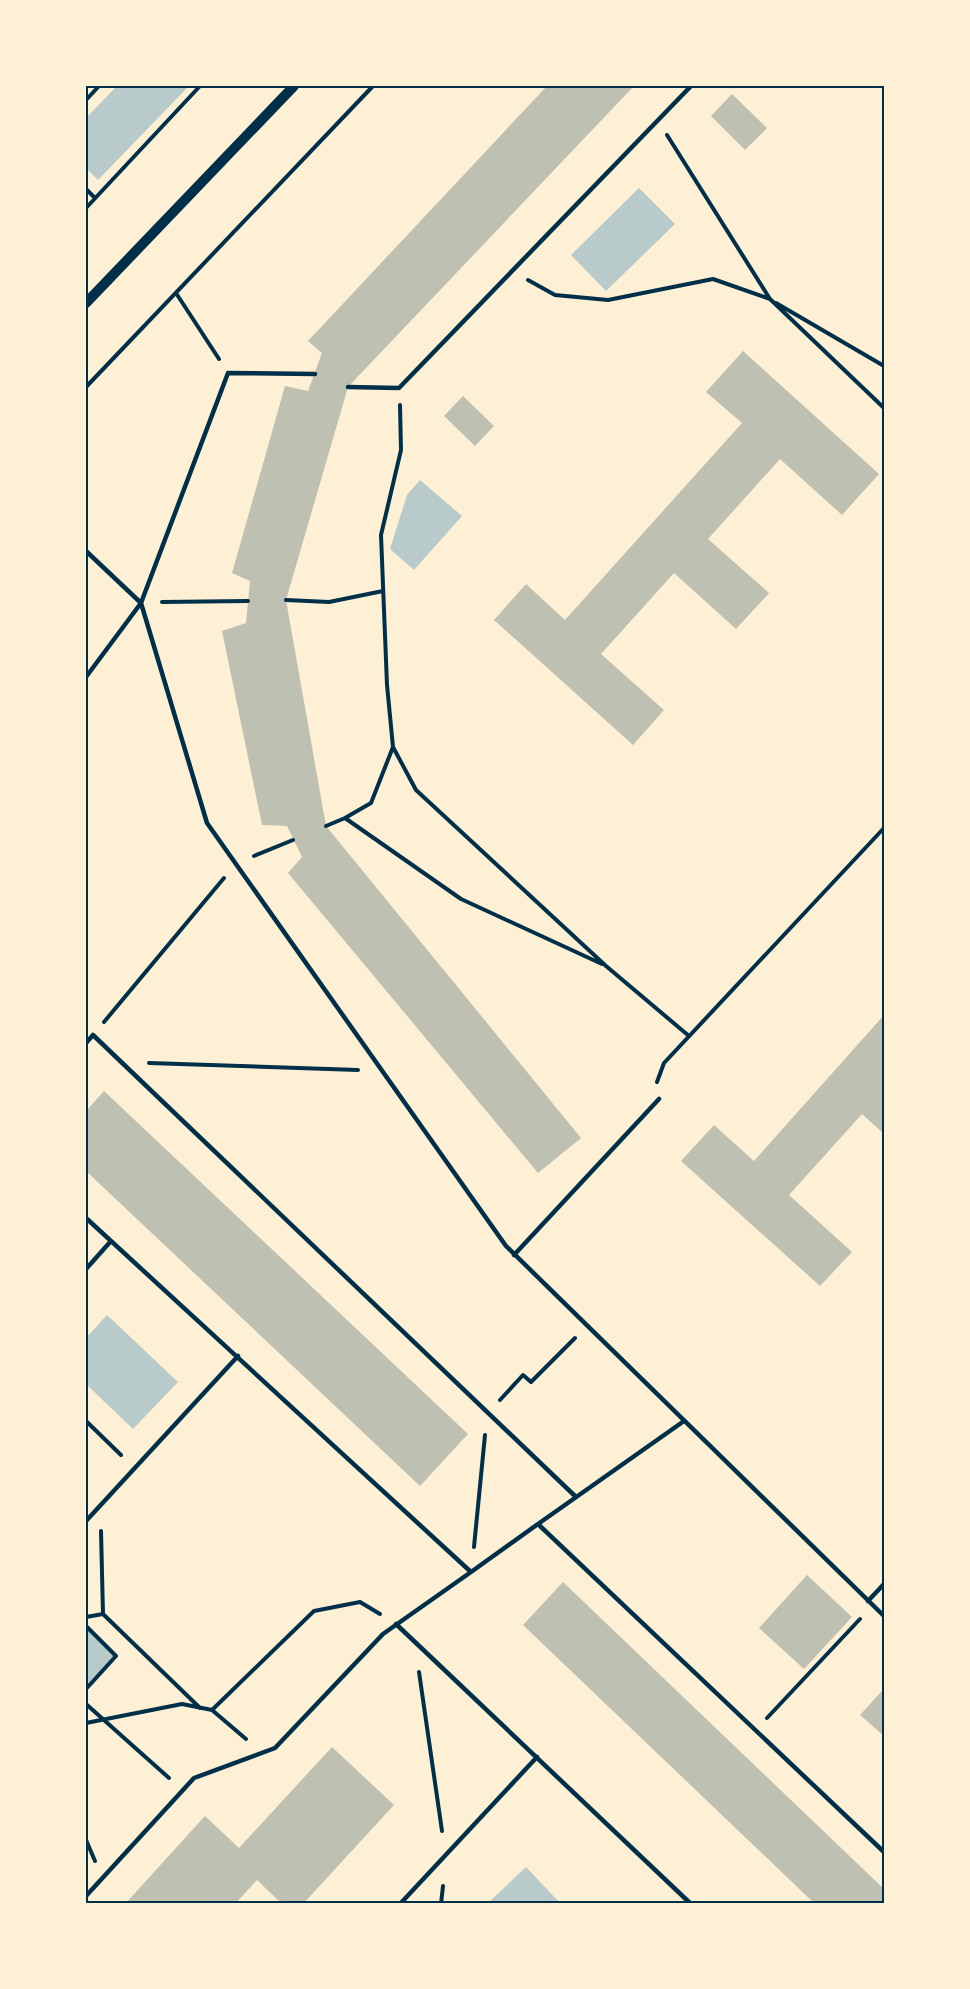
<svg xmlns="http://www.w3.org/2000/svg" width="970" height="1989" font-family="Manrope,sans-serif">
<rect width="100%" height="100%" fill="#fdf0d5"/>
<path fill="#b9caca" d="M117,86H189L98,180L86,168V118Z
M639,188L675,224L606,291L571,255Z
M420,480L462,516L414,570L390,549L407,495Z
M107,1315L178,1382L133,1429L86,1384V1338Z
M86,1626L116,1656L86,1689Z
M526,1867L560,1903H488Z"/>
<path fill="#bec0b2" d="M547,86H634L348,387L286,600L326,826L581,1138L538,1173L288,873L302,857L287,826L262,825L222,631L246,623L250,581L232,573L285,386L308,391L322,353L308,341Z
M732,94L767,128L745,150L711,116Z
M743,351L879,474L842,515L780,459L708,539L769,593L736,629L674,573L601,654L664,710L633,745L494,620L526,584L565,620L742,423L706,392Z
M463,396L494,426L475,446L444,416Z
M884,1015V1134L862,1114L789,1195L852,1252L820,1286L681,1161L714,1125L754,1161Z
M104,1091L468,1434L420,1486L86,1171V1111Z
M807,1575L852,1617L804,1669L759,1628Z
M563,1582L884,1889V1904H815L523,1625Z
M882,1691L884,1693V1736L860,1715Z
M332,1747L394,1805L303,1904H282L257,1880L235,1904H125L205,1816L239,1848Z"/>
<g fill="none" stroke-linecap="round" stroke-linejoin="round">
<path stroke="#003049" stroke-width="4" d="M86,100L99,86
M667,135L770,299
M86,189L95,198
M86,208L200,86
M528,280L555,295L608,300L713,279L770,299L884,408
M176,293L219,359
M776,303L884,366
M86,387L373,86
M400,405L401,450L381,535L387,685L393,747L416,790L606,966L689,1036
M286,600L329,602L383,591
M162,602L248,601
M345,818L461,899L602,964
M326,826L345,818L371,803L393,747
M254,856L293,840
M104,1022L224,878
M149,1063L358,1070
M657,1082L664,1063L884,828
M500,1400L523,1375L531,1382L575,1338
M86,1421L121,1455
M101,1531L103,1614
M474,1547L485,1435
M86,1617L103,1614L200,1708
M86,1626L116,1656L86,1689
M419,1672L442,1831
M86,1704L169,1778
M212,1710L314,1611L360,1602L380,1614
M767,1718L860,1619
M86,1723L182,1704L212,1710L246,1739
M86,1840L95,1861
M441,1904L443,1886"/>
<path stroke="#003049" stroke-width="4.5" d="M348,387L399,388L691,86
M86,551L141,603L207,823L506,1246L884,1616
M86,677L141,603L228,373L315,374
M86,1043L93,1035L576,1497
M86,1218L471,1572L538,1524L884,1852
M514,1255L659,1099
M86,1269L111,1241
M86,1521L238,1356
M538,1524L684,1421
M868,1601L884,1584
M396,1624L691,1904
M86,1896L194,1778L275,1748L383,1634L471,1572
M400,1904L537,1757"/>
<path stroke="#003049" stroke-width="10" d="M86,303L294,86"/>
</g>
<rect width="970" height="1989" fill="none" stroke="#fdf0d5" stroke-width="174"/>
<rect x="87" y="87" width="796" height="1815" fill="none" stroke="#003049" stroke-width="2"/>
</svg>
